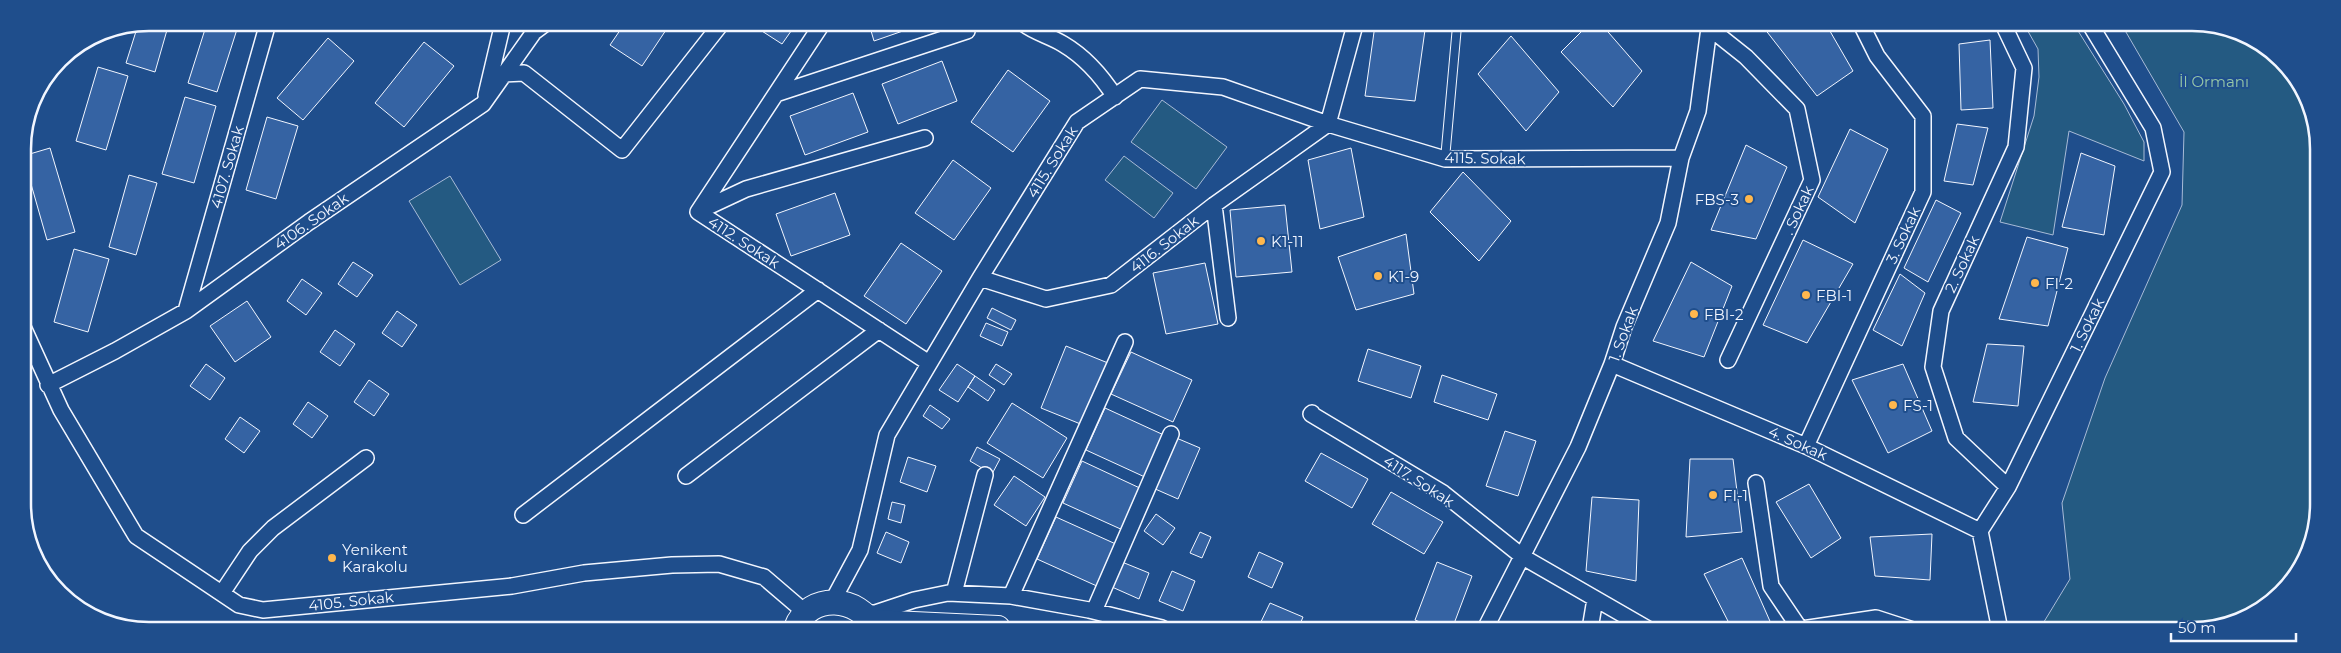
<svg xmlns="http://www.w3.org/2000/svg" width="2341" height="653" font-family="Montserrat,sans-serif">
<rect width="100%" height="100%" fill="#1f4e8c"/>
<path fill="#245a82" stroke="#a8bbd7" d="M2025,26H2075L2124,104L2144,142V161L2069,131L2053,235L2000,222L2034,116L2039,77L2038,49Z
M2123,27H2224L2282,60L2316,125L2314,536L2275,599L2240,621L2200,630H2039L2070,579L2062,503L2105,378L2182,205L2184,132Z
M1162,100L1227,147L1196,189L1131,142Z
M1124,156L1173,193L1154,218L1105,180Z
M450,176L501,260L460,285L409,201Z"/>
<path fill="#3563a3" stroke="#f2f6ff" d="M146,23L167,30L155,72L126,63L138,25Z
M207,23H239L217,92L188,83Z
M342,23H366L364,28Z
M449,23H467L466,27Z
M625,23L670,24L642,66L610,45Z
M751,24H796L782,44Z
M869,24H923L874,41Z
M1375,25H1395L1425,30L1415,101L1365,96Z
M1588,25H1602L1642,71L1613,107L1561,52Z
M1769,26H1827L1853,71L1817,96L1764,28Z
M1511,36L1559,92L1526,131L1478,74Z
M328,38L354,61L303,120L277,98Z
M1990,40L1993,108L1961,110L1959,44Z
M424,42L454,66L404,127L375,103Z
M942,61L957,101L898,124L882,84Z
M98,67L128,76L106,150L76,141Z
M1008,70L1050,101L1013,152L971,122Z
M853,93L868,132L805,155L790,116Z
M185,97L216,106L194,183L162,174Z
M267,117L298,126L276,199L246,190Z
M1957,124L1988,128L1973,185L1944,181Z
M1850,129L1888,149L1855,223L1818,197Z
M1746,145L1787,167L1756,239L1711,230Z
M50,148L75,232L47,240L23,156Z
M1351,148L1364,217L1320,229L1308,160Z
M2081,153L2115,166L2104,235L2062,227Z
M953,160L991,188L954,240L915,213Z
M1463,172L1511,221L1479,261L1430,212Z
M129,175L157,183L136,255L109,247Z
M835,193L850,235L791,256L776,214Z
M1936,200L1961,213L1928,282L1904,268Z
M1285,205L1292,272L1236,277L1230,210Z
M1406,234L1414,294L1356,310L1338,257Z
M2027,237L2068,248L2048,326L1999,319Z
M1803,240L1853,264L1807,343L1763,325Z
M901,243L942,271L906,324L864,296Z
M74,249L109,259L88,332L54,322Z
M353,262L373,275L357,297L338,284Z
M1691,262L1732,286L1704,357L1653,341Z
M1205,263L1218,324L1166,334L1153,273Z
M1900,274L1925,293L1902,346L1873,330Z
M302,279L322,293L306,315L287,301Z
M247,301L271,337L235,362L210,326Z
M992,308L1016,320L1011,330L987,318Z
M397,311L417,325L402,347L382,333Z
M986,323L1008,332L1002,346L980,336Z
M335,330L355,344L340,366L320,352Z
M1987,344L2024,346L2018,406L1973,402Z
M1066,346L1108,363L1083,425L1041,408Z
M1368,349L1421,366L1411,398L1358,381Z
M1131,352L1192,380L1173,422L1111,394Z
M206,364L225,378L210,400L190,386Z
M957,364L975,376L958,402L939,390Z
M996,364L1012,374L1004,385L989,375Z
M1903,364L1932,431L1888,453L1852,380Z
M1442,375L1497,394L1488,420L1434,402Z
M975,376L995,390L988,401L968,387Z
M369,380L389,394L374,416L354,402Z
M308,402L328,416L312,438L293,424Z
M1012,403L1067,438L1043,478L987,443Z
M930,405L950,419L942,429L923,416Z
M1105,408L1166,436L1147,478L1086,450Z
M240,417L260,431L244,453L225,439Z
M1505,431L1536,441L1518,496L1486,486Z
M1174,437L1200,448L1178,499L1153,488Z
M977,447L1000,459L992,474L970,461Z
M1321,453L1368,479L1352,508L1305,481Z
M908,457L936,466L927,492L900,482Z
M1690,459H1733L1742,532L1686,537Z
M1082,461L1144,490L1125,531L1063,503Z
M1014,476L1045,497L1026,526L994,505Z
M1809,484L1841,538L1811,558L1776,502Z
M1391,492L1443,522L1424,554L1372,524Z
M1592,497L1639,500L1636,581L1586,571Z
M892,502L905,505L901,523L888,519Z
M1156,514L1175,528L1163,545L1144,531Z
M1056,517L1118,545L1099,587L1037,559Z
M886,532L909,542L901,563L877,553Z
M1200,532L1211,537L1202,558L1190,553Z
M1932,534L1930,580L1875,576L1870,537Z
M1259,552L1283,563L1272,588L1248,577Z
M1742,558L1773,628L1771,629H1732L1704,574Z
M1122,562L1149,573L1139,599L1112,587Z
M1437,562L1472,576L1452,629H1438L1415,620Z
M1172,571L1195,581L1183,611L1159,601Z
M1270,603L1303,617L1298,629L1258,628Z"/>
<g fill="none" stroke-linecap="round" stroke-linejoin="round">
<defs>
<path id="lane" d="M1445,159L1457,26"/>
<path id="street" d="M822,24L698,212L929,363
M1024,24C1036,33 1050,36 1063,44C1085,57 1101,75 1115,97
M1707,26L1746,57L1797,109L1812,180L1728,360
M2004,26L2024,68L2016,147L1941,311L1933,367L1956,438L2008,487
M505,74L524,73L622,150L721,24
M776,94L967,31
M486,95L503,23
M1214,205L1228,318
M699,211L746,189L925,138
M980,278L1046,299L1111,285L1214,205L1328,124L1355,25
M186,311L268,23
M24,329L61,410L136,536L239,605L263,610L512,586L584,573L672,565L719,564L764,577L806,613
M1612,364L1806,446L1980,531
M48,385L115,351L186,311L309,222L483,104L534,32L546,23
M1312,413L1311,414L1443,493L1523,557L1648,629
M1806,446L1923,192V116L1877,56L1862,26
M686,476L879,330
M1756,483L1771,586L1800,629
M523,515L818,290
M222,593L250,551L273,528L366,458
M954,593L985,475
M1011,596L1125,342
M832,602L860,550L887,435L980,278L1077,122L1140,79L1223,87L1328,124L1445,159L1681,158
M1094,611L1171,434
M865,613H875L914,600L948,593L1011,596L1089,610L1162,628
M1485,629L1578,447L1612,364L1624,327L1668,223L1681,158L1698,111L1709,28L1714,26
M1590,629L1595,599
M1802,629L1876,618L1913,630
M2000,630L1980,531L2008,487L2162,172L2153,128L2091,26"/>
<path id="primary" d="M871,622L998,628
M796,628C809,592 860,596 874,628"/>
</defs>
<use href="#lane" stroke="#f2f6ff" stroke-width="10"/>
<use href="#street" stroke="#f2f6ff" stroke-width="18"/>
<use href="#primary" stroke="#f2f6ff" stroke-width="26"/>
<use href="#lane" stroke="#1f4e8c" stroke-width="8"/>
<use href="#street" stroke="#1f4e8c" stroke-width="15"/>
<use href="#primary" stroke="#1f4e8c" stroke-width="24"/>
</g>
<g fill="#ffb74d" stroke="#1f4e8c" stroke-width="2">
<circle cx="1749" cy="199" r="5"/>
<circle cx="1261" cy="241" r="5"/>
<circle cx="1378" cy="276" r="5"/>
<circle cx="2035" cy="283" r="5"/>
<circle cx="1806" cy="295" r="5"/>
<circle cx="1694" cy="314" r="5"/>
<circle cx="1893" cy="405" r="5"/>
<circle cx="1713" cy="495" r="5"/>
<circle cx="332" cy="558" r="5"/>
</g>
<g text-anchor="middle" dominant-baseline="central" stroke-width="4" stroke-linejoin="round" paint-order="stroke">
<g font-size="15" fill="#97c8a6" stroke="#1f4e8c">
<text x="2214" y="81">İl Ormanı</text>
</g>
<g font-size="15" fill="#f2f6ff" stroke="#1f4e8c">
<text transform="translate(1485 158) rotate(1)">4115. Sokak</text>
<text transform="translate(1052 162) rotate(-58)">4115. Sokak</text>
<text transform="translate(227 167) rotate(-74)">4107. Sokak</text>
<text transform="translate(1798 210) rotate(-65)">. Sokak</text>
<text transform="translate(311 221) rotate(-35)">4106. Sokak</text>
<text transform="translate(1903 235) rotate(-65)">3. Sokak</text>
<text transform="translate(744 242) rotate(33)">4112. Sokak</text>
<text transform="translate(1164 244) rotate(-38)">4116. Sokak</text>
<text transform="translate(1962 264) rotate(-65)">2. Sokak</text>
<text transform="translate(2087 325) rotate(-64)">1. Sokak</text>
<text transform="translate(1623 334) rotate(-70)">1. Sokak</text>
<text transform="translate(1798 443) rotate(24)">4. Sokak</text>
<text transform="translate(1419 481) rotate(33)">4117. Sokak</text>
<text transform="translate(351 601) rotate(-6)">4105. Sokak</text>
</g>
<g font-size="15" fill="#f2f6ff" stroke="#1f4e8c" text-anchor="start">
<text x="1739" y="199" text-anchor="end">FBS-3</text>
<text x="1271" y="241">K1-11</text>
<text x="1388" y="276">K1-9</text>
<text x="2045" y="283">FI-2</text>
<text x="1816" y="295">FBI-1</text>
<text x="1704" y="314">FBI-2</text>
<text x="1903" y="405">FS-1</text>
<text x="1723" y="495">FI-1</text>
<text x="342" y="549">Yenikent<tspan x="342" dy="17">Karakolu</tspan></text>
</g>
</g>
<path d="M0 0H2341V653H0ZM149 31H2192A118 118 0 0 1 2310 149V504A118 118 0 0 1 2192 622H149A118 118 0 0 1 31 504V149A118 118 0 0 1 149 31Z" fill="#1f4e8c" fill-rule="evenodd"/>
<path fill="none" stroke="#f2f6ff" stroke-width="2.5" d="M149 31H2192A118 118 0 0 1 2310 149V504A118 118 0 0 1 2192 622H149A118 118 0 0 1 31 504V149A118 118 0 0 1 149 31Z"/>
<path d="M2171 633v8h125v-8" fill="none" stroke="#f2f6ff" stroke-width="2.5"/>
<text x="2178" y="633" font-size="15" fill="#f2f6ff" stroke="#1f4e8c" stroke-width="4" paint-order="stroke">50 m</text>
</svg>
